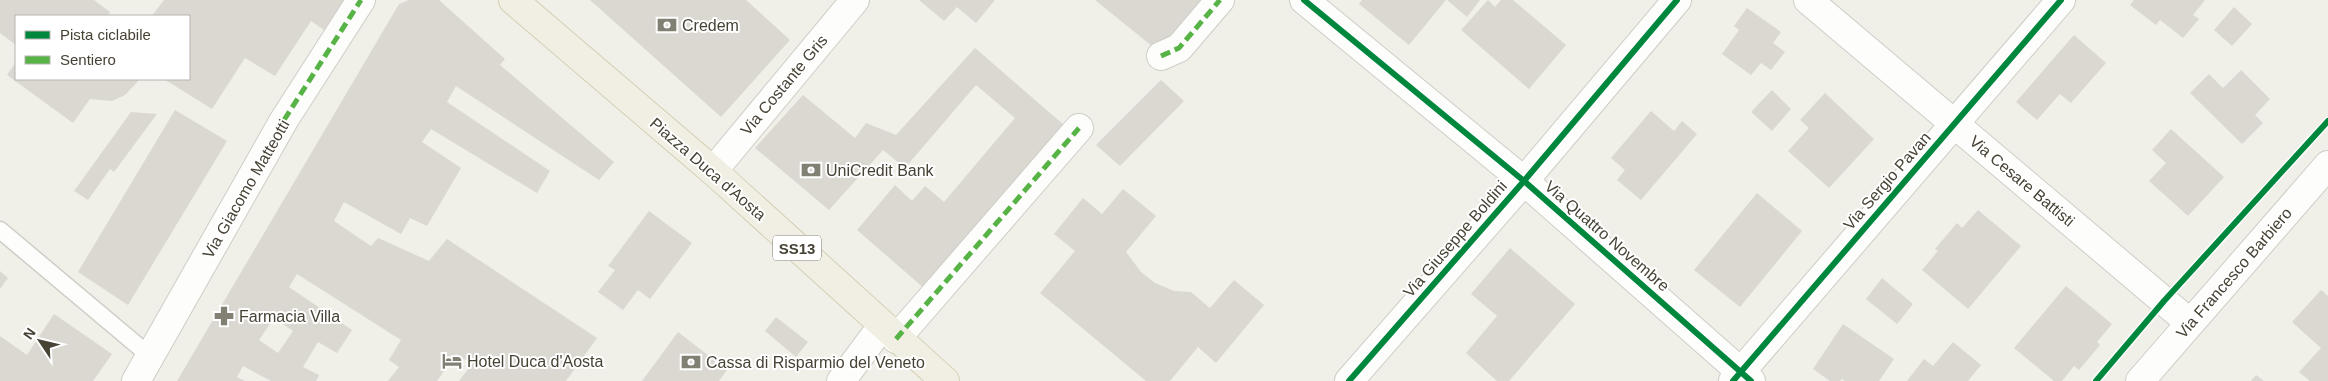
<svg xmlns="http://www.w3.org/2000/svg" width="2328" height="381" font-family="Helvetica,sans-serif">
<rect width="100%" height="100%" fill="#f0efe8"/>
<path fill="#dad8d1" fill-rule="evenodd" d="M0,0H94L110,12L107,16H16V45L0,33Z
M164,0H346L327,32L311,21L275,76L245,58L212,109L164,79H189V16H152Z
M409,0H439L505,59L500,65L614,162L599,180L456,86L447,102L550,171L537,193L431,129L422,142L461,168L427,226L410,218L401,234L344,202L334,221L371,246L378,238L429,261L447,239L597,338L566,381H459L472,364L456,354L437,381H388L399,367L389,360L401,340L297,274L289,287L352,330L337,353L318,342L303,367L319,375L316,381H271L243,366L237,377L245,381H177L399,4ZM274,318L293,331L278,353L259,340Z
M590,0H746L790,40L721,117Z
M919,0H995L976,23L957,7L944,21Z
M1095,0H1208L1163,55Z
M1362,0H1446L1409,45L1359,4Z
M1447,0H1480L1467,17Z
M1488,0L1495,7L1501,0H1513L1566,45L1529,89L1461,30Z
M2134,0H2205L2193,15L2199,19L2183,38L2160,20L2156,25L2130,5Z
M2234,7L2252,24L2232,46L2214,30Z
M1747,8L1781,32L1773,43L1785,52L1771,70L1761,63L1751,75L1722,54L1739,30L1734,26Z
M2074,35L2106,63L2071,103L2060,94L2037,120L2016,102Z
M975,48L1064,125L925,289L857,230L895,185L912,201L925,186L944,202L1015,118L976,85L905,168L883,150L829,210L755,148L803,95L855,138L866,123L896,135Z
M16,62V79H140L125,95L112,101L90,99L73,123L7,75Z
M2241,70L2270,99L2255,115L2263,123L2242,144L2190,93L2209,74L2223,88Z
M1161,80L1184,101L1120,166L1096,145Z
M1772,90L1791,109L1772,131L1751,112Z
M1825,93L1874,139L1829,188L1788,151L1809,128L1800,120Z
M175,110L227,141L128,305L78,272Z
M1651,111L1674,131L1682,121L1697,134L1641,200L1617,180L1625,170L1611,158Z
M131,112L157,114L114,172L110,169L88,200L74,191Z
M2171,129L2224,177L2188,216L2149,181L2166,163L2152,150Z
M1123,189L1156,216L1126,252L1141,272L1155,283L1174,291L1191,292L1210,308L1234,280L1264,305L1216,363L1198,347L1170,381H1146L1040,293L1075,251L1054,234L1083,198L1102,214Z
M1757,193L1802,231L1740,307L1694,270Z
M1978,210L2021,246L1968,309L1922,270L1938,251L1935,249L1957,223L1962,228Z
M649,211L692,243L650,299L638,290L623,310L598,292L615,270L608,266Z
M1510,248L1575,304L1509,381H1497L1466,353L1497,316L1471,294Z
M0,271L8,278L0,289Z
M1882,278L1913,304L1897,324L1866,299Z
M2066,286L2112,324L2097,342L2100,345L2079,370L2074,366L2062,381H2054L2014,348Z
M2321,290L2328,296V381H2310L2299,372L2321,348L2292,322Z
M54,314L112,354L93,381H0V336L27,355Z
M776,317L808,342L796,357L765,331Z
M1843,324L1894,359L1879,381H1845L1842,379L1840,381H1830L1813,369Z
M678,332L727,370L719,381H642Z
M1953,342L1981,365L1968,381H1907L1924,359L1933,366Z
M2256,375L2264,381H2251Z"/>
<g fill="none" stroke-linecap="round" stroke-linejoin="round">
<defs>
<path id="lane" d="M0,230L150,356"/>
<path id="street" d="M1304,0L1524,181L1751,381
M1808,0L2190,323
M1161,56L1179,48L1220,0
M713,171L855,0
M896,339L1079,128
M136,381L284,120L361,0
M841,381L882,326
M1349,381L1524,181L1677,0
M1733,381L2061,0
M2140,381L2328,165"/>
<path id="primary" d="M513,0L713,171L945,381"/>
</defs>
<use href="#lane" stroke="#cecdc6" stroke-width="19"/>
<use href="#street" stroke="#cecdc6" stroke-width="30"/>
<use href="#primary" stroke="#d4cfb5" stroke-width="30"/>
<use href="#lane" stroke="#fdfdfc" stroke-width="16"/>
<use href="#street" stroke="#fdfdfc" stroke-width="28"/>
<use href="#primary" stroke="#f1efe3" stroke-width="28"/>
<path stroke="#57b346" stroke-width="5" stroke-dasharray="10 5" stroke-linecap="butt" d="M1161,56L1179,48L1220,0
M284,120L361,0
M896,339L1079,128"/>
<defs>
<path id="cycleway" d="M1304,0L1524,181L1751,381
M1349,381L1524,181L1677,0
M1733,381L2061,0
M2096,381L2164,301L2328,121"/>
</defs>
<use href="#cycleway" stroke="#fff" stroke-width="9"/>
<use href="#cycleway" stroke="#00873e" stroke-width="6"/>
</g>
<defs>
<symbol id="bank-bare" viewBox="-9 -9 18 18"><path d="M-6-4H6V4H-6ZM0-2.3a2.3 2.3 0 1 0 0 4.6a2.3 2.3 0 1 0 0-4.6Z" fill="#827f73" stroke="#fff" stroke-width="2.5" paint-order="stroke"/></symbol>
<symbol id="pharmacy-bare" viewBox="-9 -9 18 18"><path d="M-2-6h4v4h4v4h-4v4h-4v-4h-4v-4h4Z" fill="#827f73" stroke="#fff" stroke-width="2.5" paint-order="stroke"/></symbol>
<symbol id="hotel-bare" viewBox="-9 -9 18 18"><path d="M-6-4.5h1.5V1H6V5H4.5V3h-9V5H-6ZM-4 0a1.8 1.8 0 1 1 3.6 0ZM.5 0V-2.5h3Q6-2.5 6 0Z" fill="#827f73" stroke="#fff" stroke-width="2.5" paint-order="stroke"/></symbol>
</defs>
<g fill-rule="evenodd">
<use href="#bank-bare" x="653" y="11" width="28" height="28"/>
<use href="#bank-bare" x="797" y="156" width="28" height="28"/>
<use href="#pharmacy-bare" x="210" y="302" width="28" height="28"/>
<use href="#hotel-bare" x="438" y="347" width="28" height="28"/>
<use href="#bank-bare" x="677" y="348" width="28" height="28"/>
</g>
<g text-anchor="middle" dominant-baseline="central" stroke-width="4" stroke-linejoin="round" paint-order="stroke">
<rect fill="#fff" stroke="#7e7b71" stroke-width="1" x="773" y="235.5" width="48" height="25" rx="4"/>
<g font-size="15" font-weight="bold" fill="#474234">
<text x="797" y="248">SS13</text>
</g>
<g font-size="16" fill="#474234" stroke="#fff" text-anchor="start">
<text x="682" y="25">Credem</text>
<text x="826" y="170">UniCredit Bank</text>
<text x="239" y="316">Farmacia Villa</text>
<text x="467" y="361">Hotel Duca d'Aosta</text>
<text x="706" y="362">Cassa di Risparmio del Veneto</text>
</g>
<g font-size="16" fill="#474234" stroke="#fff">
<text transform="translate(784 85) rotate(-50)">Via Costante Gris</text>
<text transform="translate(708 169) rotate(41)">Piazza Duca d'Aosta</text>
<text transform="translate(1887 181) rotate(-49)">Via Sergio Pavan</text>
<text transform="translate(2022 181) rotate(40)">Via Cesare Battisti</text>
<text transform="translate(246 189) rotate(-60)">Via Giacomo Matteotti</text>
<text transform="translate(1607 236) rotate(41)">Via Quattro Novembre</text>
<text transform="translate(1455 239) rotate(-49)">Via Giuseppe Boldini</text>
<text transform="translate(2234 273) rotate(-49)">Via Francesco Barbiero</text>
</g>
</g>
<rect x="15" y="15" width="175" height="65" fill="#ffffff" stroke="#b5b3ae"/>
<rect x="25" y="31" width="25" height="8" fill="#00873e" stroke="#b5b3ae"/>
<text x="60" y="40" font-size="15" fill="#474234">Pista ciclabile</text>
<rect x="25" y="56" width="25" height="8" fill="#57b346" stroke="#b5b3ae"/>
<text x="60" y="65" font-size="15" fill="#474234">Sentiero</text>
<g transform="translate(40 341) rotate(305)" stroke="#ffffff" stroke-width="4" paint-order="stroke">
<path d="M0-4L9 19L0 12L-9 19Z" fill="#474234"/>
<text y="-8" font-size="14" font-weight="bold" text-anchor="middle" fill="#474234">N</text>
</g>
</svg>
